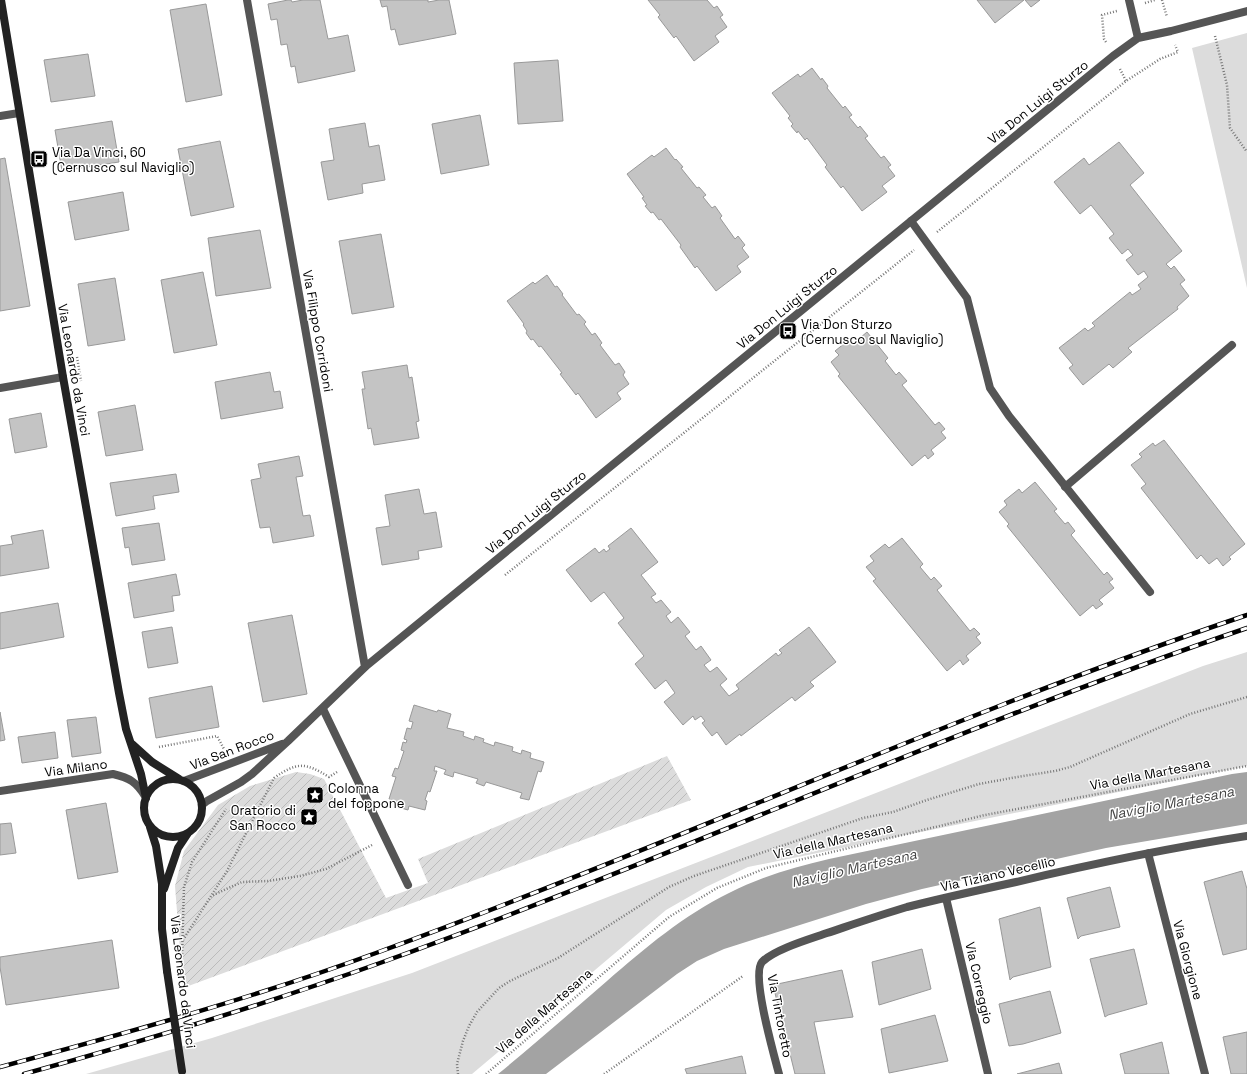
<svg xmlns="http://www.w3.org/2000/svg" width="1247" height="1074" font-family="'Space Grotesk',sans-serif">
<defs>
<pattern id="garden-furrows" width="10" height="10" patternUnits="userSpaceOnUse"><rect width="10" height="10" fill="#dcdcdc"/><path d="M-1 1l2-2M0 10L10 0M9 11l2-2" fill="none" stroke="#bbb"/></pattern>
</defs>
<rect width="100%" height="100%" fill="#fff"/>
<path fill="#dcdcdc" d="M1247,33V288L1192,48Z
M1247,652V766L748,867L706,887L666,910L472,1074H86L212,1038L412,973L1203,666Z"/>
<path fill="url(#garden-furrows)" d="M667,756L691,800L183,988L175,886L184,851L218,805L250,786L296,772L310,774L324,779L386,898L428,883L418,859Z"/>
<path fill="#a3a3a3" d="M1247,772V824L1106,848L922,889L866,904L724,949L697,961L677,974L546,1074H498C535,1044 571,1012 607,981C645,948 684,915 729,893C761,877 794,867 829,859L1232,774Z"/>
<path fill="#c4c4c4" stroke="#999" d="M288,0H291L292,2L303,0H320L328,39L348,35L355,71L298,83L295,66L291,67L287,44L281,45L277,19L271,20L268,4Z
M380,0H428V2L439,0H449L456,34L399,45L395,29L391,30L387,6L382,7Z
M648,0H707L714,8L717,6L723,15L720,17L727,27L715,36L719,42L694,61L676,36L674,38L658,17L660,15Z
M977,0H1024L995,23Z
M1025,0H1040L1031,7Z
M206,4L222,95L186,102L170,10Z
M88,54L95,96L51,102L44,60Z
M558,60L563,121L518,124L514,63Z
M812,68L821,80L822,78L828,86L827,88L843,108L845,106L852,115L849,117L858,128L860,126L868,136L865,138L881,158L884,156L891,165L888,167L895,176L882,186L887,192L862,211L843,186L841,188L825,167L827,165L807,138L805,140L798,131L797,133L791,126L793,124L788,118L790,116L772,93L798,74L800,77Z
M480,115L489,165L441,174L432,124Z
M112,121L119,162L62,171L55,130Z
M365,123L369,147L379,145L385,180L362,184L363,193L328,200L321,162L334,160L329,129Z
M220,141L234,207L191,216L178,149Z
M1119,142L1144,173L1130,185L1182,251L1166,264L1171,269L1174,266L1185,280L1180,284L1189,296L1177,307L1178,309L1128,348L1132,352L1113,368L1109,364L1083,385L1069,368L1073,365L1059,348L1085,328L1088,331L1095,326L1092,323L1130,292L1132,295L1141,289L1138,285L1148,277L1144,271L1138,275L1126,260L1133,255L1128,249L1122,254L1109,238L1114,234L1091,205L1080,214L1054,182L1084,158L1089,165Z
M666,148L675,160L676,159L683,167L681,168L697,188L699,187L706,195L703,197L712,208L715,206L722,216L720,218L735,239L738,236L745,245L742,248L749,257L737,266L741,272L716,291L697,266L695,268L680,247L681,245L661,219L659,220L653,212L651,213L645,206L647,205L642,198L644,197L627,174L652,155L654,157Z
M5,158L30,306L0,311V159Z
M123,192L129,230L75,240L68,202Z
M260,230L271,288L216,296L208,238Z
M381,234L394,307L352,314L339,241Z
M203,272L217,345L174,353L161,280Z
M547,275L555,287L557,286L563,294L562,295L577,315L579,314L586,322L584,324L592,335L595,333L602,343L600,345L615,365L619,363L625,372L623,375L629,384L617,393L621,399L596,418L578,393L576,395L560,374L562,373L541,346L539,347L533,339L531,340L526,333L527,331L523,325L524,324L507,301L533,282L535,284Z
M115,278L125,340L88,346L78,284Z
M867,332L888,358L885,361L896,375L899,372L907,381L902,385L935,425L939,422L945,429L941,432L946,438L931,450L934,454L928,459L925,455L912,466L838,376L840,374L831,362L839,355L835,351L850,339L854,343Z
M407,365L409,378L412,377L419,421L416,422L419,438L374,445L371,428L368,429L362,389H365L362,372Z
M270,372L274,392L280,391L283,408L221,419L215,382Z
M135,405L143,450L106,456L98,412Z
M41,413L47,447L15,453L9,419Z
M1164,440L1245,544L1229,557L1231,559L1223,566L1217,558L1209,564L1201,555L1197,559L1141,488L1146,484L1131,465L1142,457L1139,454L1153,443L1155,446Z
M299,456L303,476L296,477L303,516L310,515L314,536L273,543L270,527L260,528L251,480L261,478L258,464Z
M176,474L179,492L153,496L155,509L116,516L110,483Z
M1035,482L1057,509L1054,511L1065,524L1068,522L1075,531L1071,535L1104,575L1107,572L1113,579L1109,582L1114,588L1099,600L1103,604L1096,609L1093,605L1080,616L1007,526L1009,524L999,512L1007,505L1004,501L1019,489L1022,493Z
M419,489L424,514L436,512L442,547L418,551L419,559L382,565L376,528L390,526L385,495Z
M159,523L165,560L132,565L129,547L125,548L122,528Z
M631,528L658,562L641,575L656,594L651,597L656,603L661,600L671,612L666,616L671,623L678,617L690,632L685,636L696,650L701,646L711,660L704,665L710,672L717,667L727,679L720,685L729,696L739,689L736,685L776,653L778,656L782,653L779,650L809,627L836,662L810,682L814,686L795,701L792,697L741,736L740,734L726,745L717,732L712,736L702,723L705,721L701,716L695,720L693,716L683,725L664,702L675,693L666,680L655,689L635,664L644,656L618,623L624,618L604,592L591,602L566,570L595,548L599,553L604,549L606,552L610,549L608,546Z
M43,530L49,568L0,576V546L13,544L11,536Z
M902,538L923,564L920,567L931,580L934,577L942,586L937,590L970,631L974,628L980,634L976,637L981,643L966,656L969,660L963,665L960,660L947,671L873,581L876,579L866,567L874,561L870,556L885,544L889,548Z
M176,574L180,595L172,596L174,611L134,618L128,583Z
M58,603L64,637L0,649V613Z
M292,615L307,694L263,702L248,623Z
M172,627L178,663L148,668L142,632Z
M212,686L219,727L156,738L149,698Z
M414,705L437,712L438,710L451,714L447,728L464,732L463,736L474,740L475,736L484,739L483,742L494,746L495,742L513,747L512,751L521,754L522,750L531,753L530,758L544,762L541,772L538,771L529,800L520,798L522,793L486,782L484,786L476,783L478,779L454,772L453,777L444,774L446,770L435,766L434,771H437L430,792L428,791L425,800L427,801L425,810L409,806L408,810L401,808L403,804L389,799L396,777L392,776L395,768L398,769L404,751L401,750L403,742L406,743L407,740L404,739L407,728L411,729L413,722L409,721Z
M0,712L5,740L0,741Z
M96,717L101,753L72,757L67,720Z
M55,732L58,758L22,763L18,737Z
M106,803L118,872L78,879L66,810Z
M11,823L16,853L0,855V824Z
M1242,871L1247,889V949L1223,955L1204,882Z
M1110,887L1120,927L1081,936L1078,939L1067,898Z
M1040,907L1051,967L1013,977L1010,980L999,919Z
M112,940L119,988L6,1005L0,967V957Z
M922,949L931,989L879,1005L872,962Z
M1134,949L1147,1004L1108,1015L1105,1017L1090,959Z
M842,970L853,1017L814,1022L825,1074H795L773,985Z
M1050,991L1061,1033L1023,1044L1009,1046L999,1004Z
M935,1015L948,1061L889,1073L881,1029Z
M1247,1032V1074H1231L1223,1037Z
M1162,1042L1169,1074H1125L1120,1054Z
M742,1056L746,1074H687L685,1069Z
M1059,1063L1062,1074H1017Z"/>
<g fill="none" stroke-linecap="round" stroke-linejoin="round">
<path stroke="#777" stroke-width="2.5" stroke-dasharray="1 2" stroke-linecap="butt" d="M1162,0L1167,17
M1145,3L1155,0
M1215,36L1227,85L1230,128L1247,152
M1106,42L1104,39L1102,15L1117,11
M1120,69L1126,81
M937,232L1126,81L1160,59L1178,52L1175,45
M77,357L81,381
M505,575L914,250
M159,747L217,736L224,749
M213,895L242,882L268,881L300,876L326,869L372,845
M183,940L227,871L274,778C297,762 305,762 329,777L337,772
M182,957L184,887L192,862L226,809
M458,1074L457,1064L463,1041L469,1026L477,1012L499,988L510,981L558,958L669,887L694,876L863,818L893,812L927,800L979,784L1017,777L1055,771L1070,767L1190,714L1247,697
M486,1074L669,917L717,888L766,868L985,815L1247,766
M604,1074L743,976"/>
<path stroke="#555" stroke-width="8" d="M911,221L967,298L990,388L1009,416L1150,592
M1065,487L1232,345
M323,709L408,885"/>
<path stroke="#555" stroke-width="8" d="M247,0L365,667
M1129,0L1138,38
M0,116L19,113
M0,388L63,377
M184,781L282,744
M0,791L113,774C130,778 136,782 145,796
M202,805L207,801L241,782L252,774L288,741L365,667L1113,56L1138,38L1171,31L1247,11
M1148,853L1205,1074
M946,898L988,1074
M779,1074C774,1055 751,975 762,962C775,949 810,939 827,933C854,924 880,915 907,907C943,898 979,890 1016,882C1092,864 1169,848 1247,836"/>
<path stroke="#222" stroke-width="8" d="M1,0L63,377L119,693L126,729L141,774L146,798
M132,744L152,762L179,779
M144 808a29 29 0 1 1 58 0a29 29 0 1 1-58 0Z
M150,827L156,846L162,884V929L167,971
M164,889L178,848L188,833"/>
<defs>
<path id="rail" d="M0,1067C127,1033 253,998 376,953C669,846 952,715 1247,615
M24,1074C144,1041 263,1005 380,963C672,858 954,728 1247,628"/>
</defs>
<use href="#rail" stroke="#000" stroke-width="4.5"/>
<use href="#rail" stroke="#fff" stroke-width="3" stroke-dasharray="9" stroke-linecap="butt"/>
<path stroke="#222" stroke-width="8" d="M167,971L182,1071"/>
</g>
<defs>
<symbol id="bus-square" viewBox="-11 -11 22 22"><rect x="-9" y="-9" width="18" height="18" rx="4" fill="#000" stroke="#fff"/><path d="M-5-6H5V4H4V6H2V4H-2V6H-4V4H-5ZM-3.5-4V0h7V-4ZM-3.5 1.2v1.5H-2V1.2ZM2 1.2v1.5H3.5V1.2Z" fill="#fff"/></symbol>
<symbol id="sight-square" viewBox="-11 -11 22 22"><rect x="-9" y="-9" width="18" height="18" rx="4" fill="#000" stroke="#fff"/><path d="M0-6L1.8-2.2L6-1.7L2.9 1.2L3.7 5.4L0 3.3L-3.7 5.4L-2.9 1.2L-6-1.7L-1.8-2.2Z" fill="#fff"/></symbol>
</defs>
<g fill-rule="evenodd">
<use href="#bus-square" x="29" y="149" width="20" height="20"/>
<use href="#bus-square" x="778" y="321" width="20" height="20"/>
<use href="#sight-square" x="305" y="785" width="20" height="20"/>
<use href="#sight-square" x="299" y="807" width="20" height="20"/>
</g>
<g text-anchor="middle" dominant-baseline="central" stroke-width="3" stroke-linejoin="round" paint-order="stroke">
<g font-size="13" fill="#000" stroke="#fff">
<text transform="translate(1038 102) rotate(-39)">Via Don Luigi Sturzo</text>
<text transform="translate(787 307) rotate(-39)">Via Don Luigi Sturzo</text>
<text transform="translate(318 331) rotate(80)">Via Filippo Corridoni</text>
<text transform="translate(74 370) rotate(80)">Via Leonardo da Vinci</text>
<text transform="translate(536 512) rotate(-39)">Via Don Luigi Sturzo</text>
<text transform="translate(232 750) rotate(-21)">Via San Rocco</text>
<text transform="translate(76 768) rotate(-8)">Via Milano</text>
<text transform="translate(1150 774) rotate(-11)">Via della Martesana</text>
<text transform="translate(833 841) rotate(-13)">Via della Martesana</text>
<text transform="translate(998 874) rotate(-13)">Via Tiziano Vecellio</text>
<text transform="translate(1188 960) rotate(75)">Via Giorgione</text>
<text transform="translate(183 982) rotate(83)">Via Leonardo da Vinci</text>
<text transform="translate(979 983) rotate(77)">Via Correggio</text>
<text transform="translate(544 1011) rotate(-41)">Via della Martesana</text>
<text transform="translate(780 1016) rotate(79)">Via Tintoretto</text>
</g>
<g font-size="13" fill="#000" stroke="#fff" text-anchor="start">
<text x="52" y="152">Via Da Vinci, 60<tspan x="52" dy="15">(Cernusco sul Naviglio)</tspan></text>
<text x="801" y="324">Via Don Sturzo<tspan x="801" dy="15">(Cernusco sul Naviglio)</tspan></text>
<text x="328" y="788">Colonna<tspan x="328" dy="15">del foppone</tspan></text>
<text x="296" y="810" text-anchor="end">Oratorio di<tspan x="296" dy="15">San Rocco</tspan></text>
</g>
<g font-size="14" font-style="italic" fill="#444" stroke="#fff">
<text transform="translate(1171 803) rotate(-11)">Naviglio Martesana</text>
<text transform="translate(854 868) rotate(-13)">Naviglio Martesana</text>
</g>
</g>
</svg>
